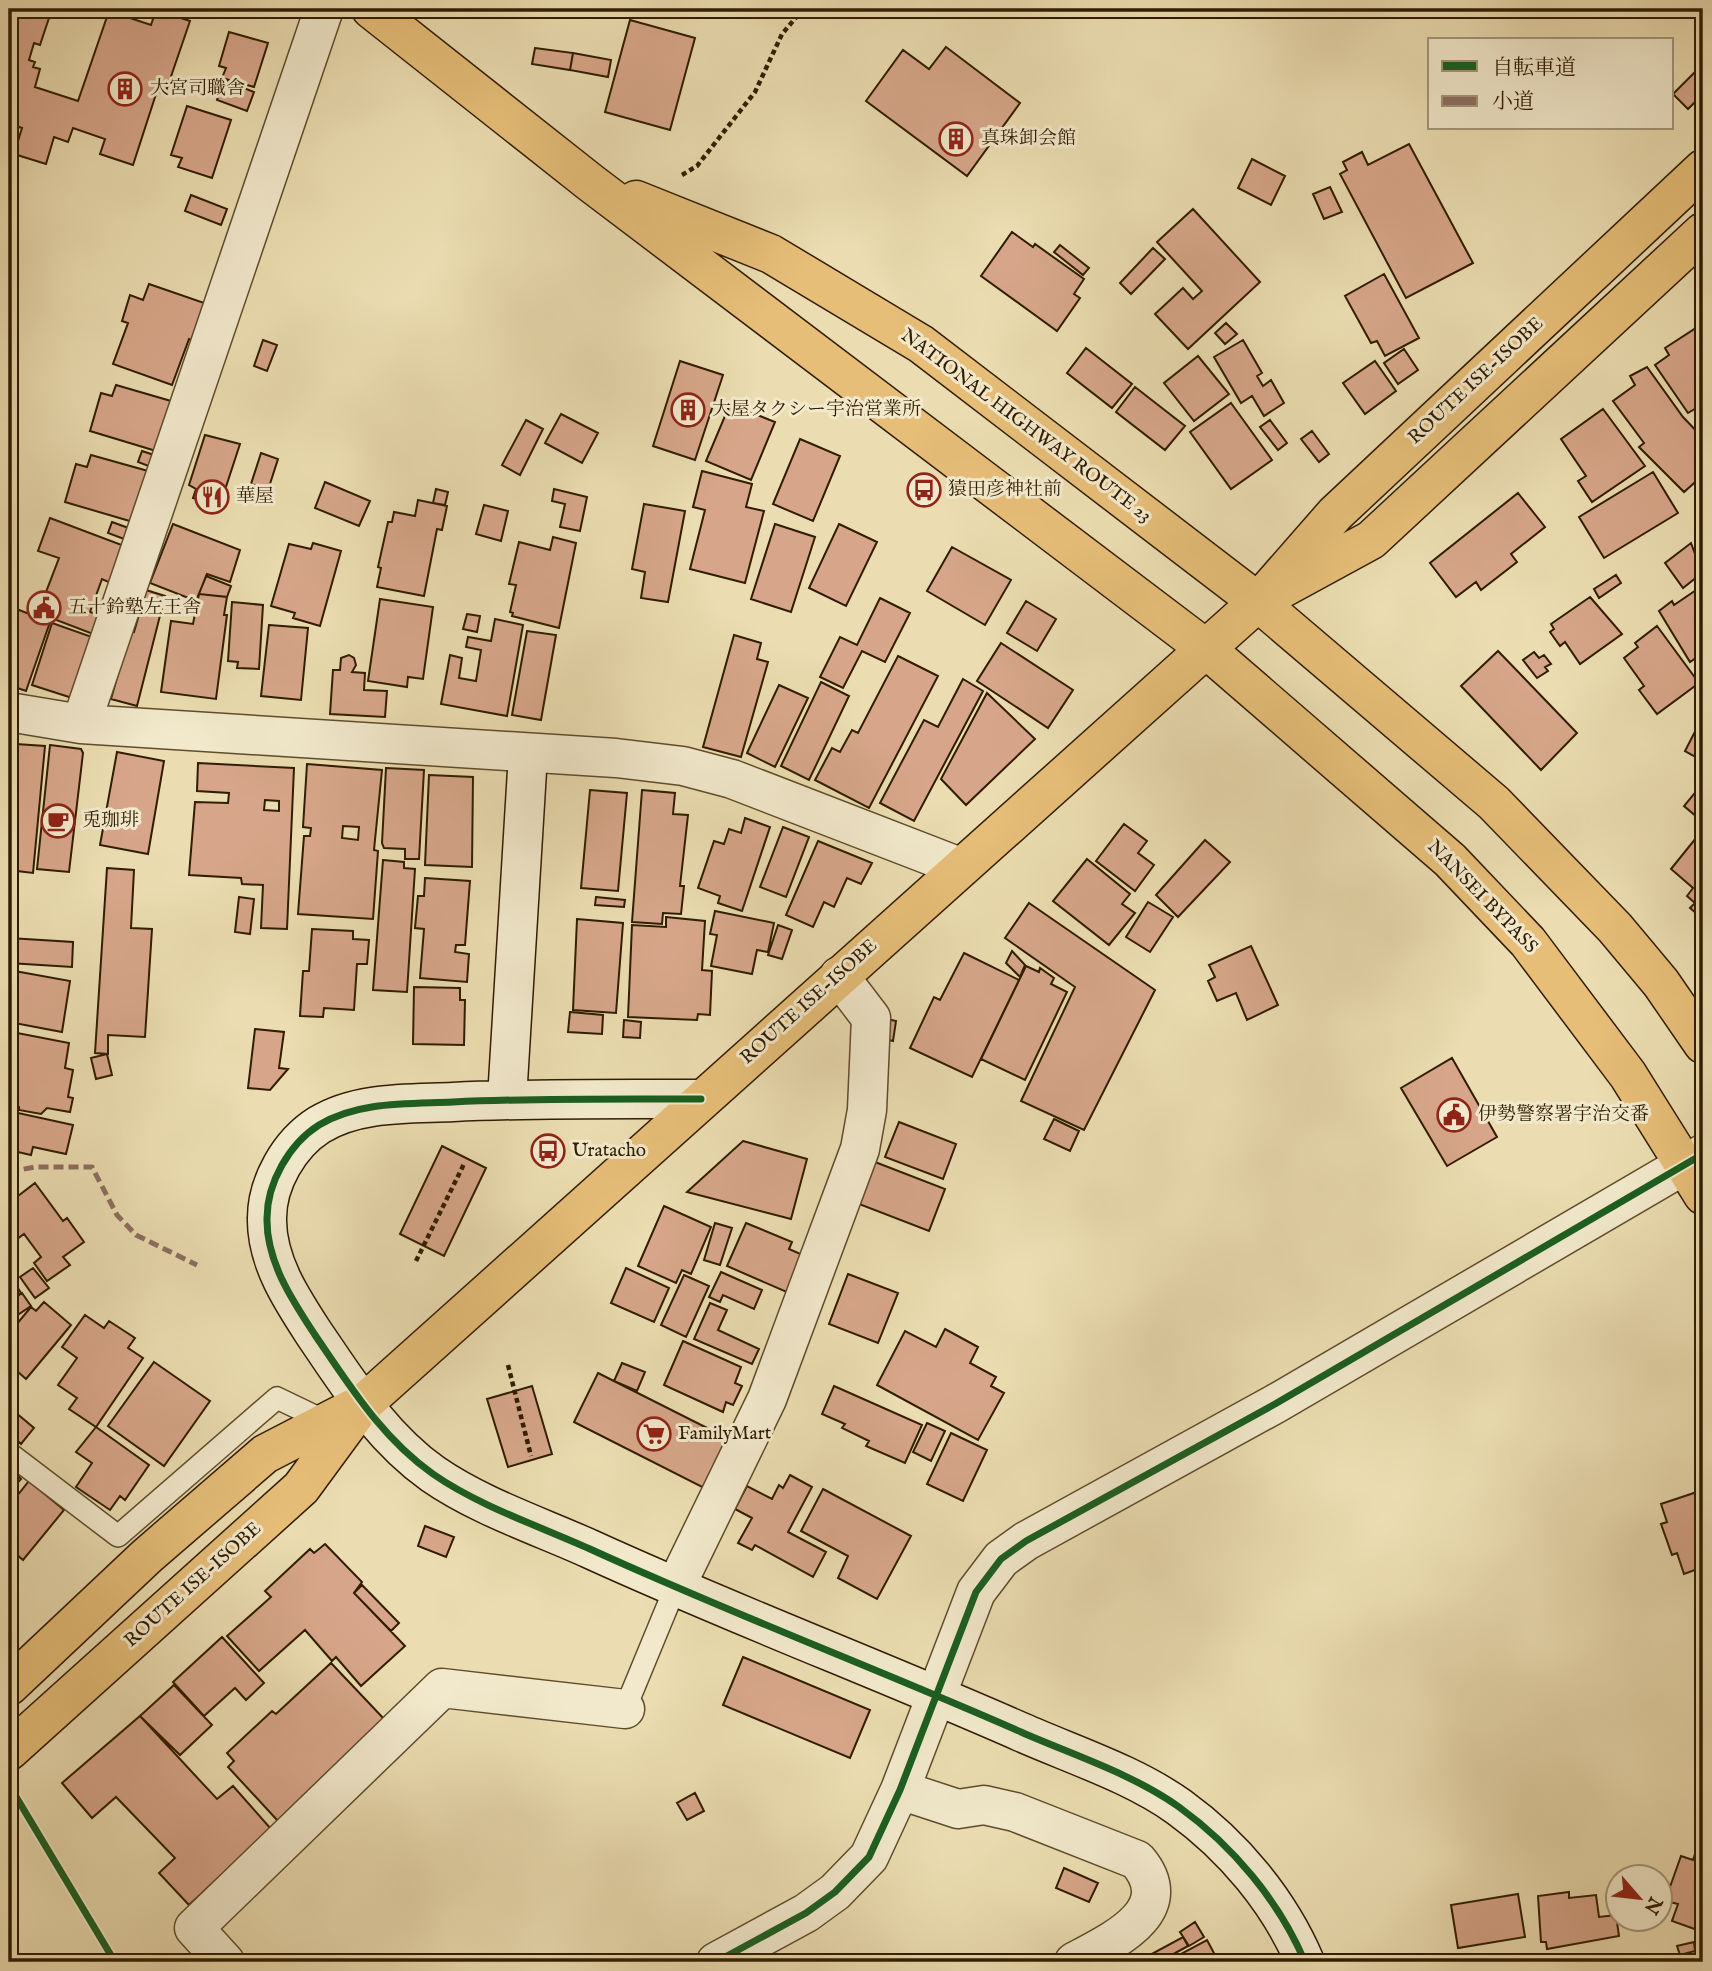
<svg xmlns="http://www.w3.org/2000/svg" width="1712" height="1971" font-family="'IM FELL English','Noto Serif JP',serif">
<rect width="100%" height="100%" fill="#ebddb1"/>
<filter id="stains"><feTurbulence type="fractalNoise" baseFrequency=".00286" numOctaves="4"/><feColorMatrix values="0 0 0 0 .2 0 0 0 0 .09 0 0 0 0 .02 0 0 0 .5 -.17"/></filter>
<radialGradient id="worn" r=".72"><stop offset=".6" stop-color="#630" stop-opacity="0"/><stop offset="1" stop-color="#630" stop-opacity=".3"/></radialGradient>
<path fill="#d7a68a" stroke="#301c00" stroke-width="2" fill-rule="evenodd" d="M9,9H52L40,45L34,43L29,60L35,62L33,67L40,69L35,87L78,101L109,11L151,25L156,10L190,21L165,94L157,91L133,165L100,154L105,139L73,128L68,142L54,137L46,164L14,154L22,128L9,124Z
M630,20L695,38L670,130L605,112Z
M229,32L268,43L254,87L222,78L226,68L219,66Z
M946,47L1020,103L967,176L866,101L903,50L929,69Z
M535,48L573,53L570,70L532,64Z
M573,53L611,60L608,77L570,70Z
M1703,64V94L1688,109L1673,94Z
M224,80L254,92L247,111L217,100Z
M187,106L231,120L212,178L178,167L182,158L171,155Z
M1409,144L1473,263L1406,298L1340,174L1347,170L1343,162L1362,152L1368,165Z
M1252,159L1285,176L1271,205L1238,188Z
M1330,187L1342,212L1324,219L1313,194Z
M191,195L227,209L221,225L185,211Z
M1193,209L1260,282L1188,349L1155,314L1183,288L1193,299L1202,291L1157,242Z
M1012,232L1033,247L1035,244L1084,279L1074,294L1080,298L1057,331L981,276Z
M1060,245L1089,268L1083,275L1054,252Z
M1153,248L1165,259L1131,294L1120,283Z
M1384,274L1419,338L1385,356L1377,341L1371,343L1345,296Z
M149,284L213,306L200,343L189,339L172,385L113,364L128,323L122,321L130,295L143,300Z
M1226,323L1237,334L1225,344L1215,333Z
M1696,328L1703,339V404L1688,413L1655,365L1669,355L1665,348Z
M263,340L277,345L267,371L254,366Z
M1243,340L1262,373L1257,376L1263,386L1271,380L1284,403L1264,416L1252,396L1241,403L1214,357Z
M1086,348L1132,384L1112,408L1067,373Z
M1404,349L1418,370L1398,384L1384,363Z
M1198,356L1229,394L1194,421L1164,383Z
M680,361L723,375L695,460L653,446Z
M1375,361L1396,391L1365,414L1343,383Z
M1647,367L1683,417L1703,438V475L1684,492L1639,447L1644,443L1613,401L1635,385L1630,376Z
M116,385L171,401L156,451L90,431L101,393L112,396Z
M1135,387L1185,426L1165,450L1116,412Z
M1231,403L1272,460L1231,489L1190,432Z
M730,404L775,422L751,480L706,461Z
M1603,409L1645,466L1592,502L1578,481L1586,476L1561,439Z
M561,414L598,433L582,463L545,443Z
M526,420L543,429L520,475L502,465Z
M1270,420L1287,443L1278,450L1260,427Z
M1312,431L1329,454L1319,462L1301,439Z
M205,435L240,444L220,505L193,498L196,489L189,485Z
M800,439L840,456L813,521L773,504Z
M142,451L163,458L159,470L138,462Z
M261,453L278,459L268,490L251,484Z
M91,455L148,471L133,522L65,502L76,464L87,467Z
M702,471L752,484L746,507L764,511L745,583L690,569L705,510L693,507Z
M1653,472L1678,513L1604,558L1579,517Z
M325,482L370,501L359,526L315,508Z
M436,489L448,492L445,505L433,503Z
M554,489L587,497L580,531L560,527L565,504L552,501Z
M1518,493L1545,527L1511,554L1517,562L1481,590L1476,582L1456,597L1430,563Z
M418,500L447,506L442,530L437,529L424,596L377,587L381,568L378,567L388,522H392L394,512L415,516Z
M644,504L685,511L668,602L641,598L645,572L632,569Z
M484,505L508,511L501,541L476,534Z
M50,518L127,547L113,584L102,579L90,612L101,615L93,634L38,613L59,558L38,551Z
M112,522L137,531L132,542L108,533Z
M173,524L240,550L230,582L207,574L196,601L150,583Z
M775,524L815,537L791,612L751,599Z
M839,524L877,542L846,606L809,588Z
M553,537L576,543L559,628L512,616L513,613L510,612L516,585L509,584L519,542L550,550Z
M313,543L341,551L320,626L293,618L295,613L271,606L289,544L311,549Z
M1691,543L1702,573L1683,588L1665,563Z
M952,547L1011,580L985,625L927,591Z
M1616,575L1621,583L1599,598L1594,589Z
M206,576L231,586L227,597L199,594Z
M1702,586L1703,653L1690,662L1659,611L1672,601L1674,605Z
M146,590L165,596L137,706L111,699L130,631L134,632Z
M199,594L227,597L224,615H227L216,699L161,692L171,621L193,624Z
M1590,597L1622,634L1580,664L1565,642L1560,646L1550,632L1554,629L1551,624Z
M880,598L910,613L885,662L862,651L843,688L820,677L840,637L857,645Z
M380,599L433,607L423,679L408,677L407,687L368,681Z
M1026,601L1056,619L1037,651L1007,633Z
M232,602L263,605L259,669L237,668L238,662L228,661Z
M14,608L50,622L26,691L9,685V622Z
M467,614L480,616L477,632L463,629Z
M495,619L523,625L507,716L441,704L450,655L462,658L459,678L476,681L481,650L466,647L468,637L491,641Z
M52,623L92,637L72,698L32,685Z
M269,625L308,628L301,700L261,696Z
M1657,626L1699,683L1657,714L1639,690L1644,686L1624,658L1638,647L1635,643Z
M527,631L556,635L541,720L512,715Z
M734,635L761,643L757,659L768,662L741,757L703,747Z
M1001,643L1073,690L1048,728L977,681Z
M1498,651L1577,733L1541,770L1461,686Z
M1534,652L1539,658L1544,655L1551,664L1545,667L1548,671L1537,678L1523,660Z
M349,655L354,658L356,665L352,672L365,673L364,690L387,691L385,717L330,714L333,670H340L341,658Z
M898,656L938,676L869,808L815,780L832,748L840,752L852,730L858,733Z
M963,679L983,691L914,821L880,803L924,720L938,727Z
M821,682L849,696L809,780L781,766Z
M779,685L808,698L775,767L747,753Z
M987,693L1035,739L966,805L941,779Z
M1703,716V761L1685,751Z
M16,744L45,746L33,873L9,870V809Z
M50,745L81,749L83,753L69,872L37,869Z
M117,752L164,761L148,854L100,845Z
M198,763L294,768L287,929L261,928L263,885L242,884L241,878L189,875L195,802L228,803L229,793L197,791ZM265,800L279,801V811L264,810Z
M307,764L382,770L374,850L378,851L373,919L298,914L304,836H310L311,828L303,827ZM343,826L359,827L358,840L342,838Z
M386,768L424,770L419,859H405V849L384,848L382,843Z
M429,775L473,777L472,867L425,865Z
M1703,783V822L1684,806Z
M590,790L627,793L618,891L581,888Z
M642,790L675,793L673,814L688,815L680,886H684L681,914L663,913L662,924L632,922Z
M745,818L770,827L742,911L718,903L720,896L698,888L714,841L724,844L729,829L741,833Z
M1124,824L1147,841L1138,853L1154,865L1135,891L1096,861Z
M783,827L809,837L786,897L760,887Z
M1696,838L1703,844V919L1690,908L1695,903L1687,896L1693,888L1671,869Z
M1205,840L1230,862L1178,917L1156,895Z
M818,841L872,863L861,884L847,878L834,907L824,902L813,927L786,915Z
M1087,859L1130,894L1122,904L1135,913L1109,945L1053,901Z
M383,860L404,862V868L415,869L407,992L373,990Z
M107,868L134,870L131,928L152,929L145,1037L108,1035V1054L95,1053Z
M425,878L470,881L465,945H456L455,952L469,954L467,982L420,978L424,929L415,928L418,896H424Z
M239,897L254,899L250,934L235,932Z
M596,897L625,900L624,907L595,905Z
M1148,902L1173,917L1150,952L1126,937Z
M1029,903L1155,990L1084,1130L1021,1101L1075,987L1005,938Z
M715,911L774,923L768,952L757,950L752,974L711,966L717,935L710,934Z
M666,917L705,921L702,970L712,971L710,1015L698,1014L697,1020L628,1017L632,925L666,927Z
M577,919L623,923L616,1013L573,1010Z
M778,925L792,930L782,959L768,955Z
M312,929L353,931V939L369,940L367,964H357L354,1010L324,1008L323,1017L300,1016L303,971H309Z
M9,938L73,942L72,967L9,963Z
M1251,946L1278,1005L1247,1020L1236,993L1217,1001L1208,981L1215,977L1209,965Z
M1012,951L1025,965L1020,977L1006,963Z
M964,953L1019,980L972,1077L910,1048L934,997L940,1000Z
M1026,966L1039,972L1040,968L1054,978L1051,984L1067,992L1025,1080L981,1059Z
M9,970L70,981L62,1032L9,1022Z
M414,987L460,988V1000H465L464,1045L413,1044Z
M570,1012L603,1015L602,1034L568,1032Z
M887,1019L896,1021L893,1041L884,1039Z
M624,1020L641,1022L640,1038L623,1037Z
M255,1029L284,1032L279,1068L288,1069L270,1090L248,1088Z
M12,1032L69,1043L65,1068L73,1070L68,1097L73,1098L70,1112L47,1108L41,1114L19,1110V1107L14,1106L17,1090L9,1088Z
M107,1054L112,1075L96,1079L91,1058Z
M1452,1058L1497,1137L1447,1166L1401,1088Z
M9,1111L73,1125L66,1154L33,1147L31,1155L9,1150Z
M1054,1119L1079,1131L1070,1151L1044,1139Z
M899,1122L956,1144L943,1179L885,1157Z
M743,1141L807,1159L791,1219L687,1192Z
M442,1146L486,1168L444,1256L400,1234Z
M875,1162L945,1189L929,1231L859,1204Z
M35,1183L63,1221L67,1218L84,1242L63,1257L70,1265L47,1281L34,1263L41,1257L24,1234L9,1245V1203Z
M664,1206L711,1227L691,1274L682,1270L676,1283L638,1266Z
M715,1223L732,1228L720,1265L704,1260Z
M746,1223L792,1242L789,1249L805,1256L789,1293L727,1266Z
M33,1268L49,1288L35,1298L20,1277Z
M626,1268L669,1288L654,1322L611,1303Z
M721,1272L762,1290L754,1309L723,1295L720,1302L709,1297Z
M9,1274L21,1293L9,1302Z
M848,1274L898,1293L878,1343L829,1324Z
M684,1275L709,1286L686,1337L661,1325Z
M22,1293L31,1306L13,1318L9,1312V1302Z
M44,1302L71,1325L26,1379L9,1364V1318L16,1325L31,1307L36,1311Z
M710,1303L727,1310L718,1330L759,1349L752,1364L694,1339Z
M85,1315L104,1328L109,1321L135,1338L128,1348L143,1358L96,1427L69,1409L77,1398L58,1385L77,1358L62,1347Z
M945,1329L978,1347L970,1363L996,1377L991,1386L1004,1393L978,1440L877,1385L905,1331L936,1347Z
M683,1341L741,1367L735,1383L742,1386L733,1405L726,1402L723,1412L664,1385Z
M154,1362L210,1401L164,1466L108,1426Z
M622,1363L645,1372L637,1391L614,1381Z
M598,1373L733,1441L708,1490L574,1422Z
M532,1386L552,1454L508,1467L487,1399Z
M834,1386L922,1425L905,1463L866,1446L869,1441L842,1428L845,1424L822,1414Z
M9,1407L34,1428L21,1444L9,1433Z
M927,1423L945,1431L931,1461L913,1452Z
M96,1427L149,1465L125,1500L120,1496L110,1510L76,1487L92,1463L76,1452Z
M951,1433L987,1450L963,1501L927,1484Z
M9,1467L21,1479L9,1492Z
M790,1475L812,1487L788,1532L826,1552L813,1577L755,1545L752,1550L738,1543L752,1518L735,1509L747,1486L772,1499L779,1485L783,1488Z
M29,1481L64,1510L23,1560L9,1548V1506Z
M823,1489L911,1536L877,1599L838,1578L848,1556L801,1531Z
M1703,1490V1567L1684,1574L1677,1553L1672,1555L1661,1524L1667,1522L1661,1504Z
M425,1526L454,1537L446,1557L418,1546Z
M325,1544L362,1582L354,1593L405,1646L361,1686L336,1657L332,1661L305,1630L259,1671L227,1636L271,1597L265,1591L310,1549L314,1553Z
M362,1585L399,1623L391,1631L354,1593Z
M9,1587L18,1595L9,1607Z
M222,1637L264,1683L246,1700L235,1688L204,1716L173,1682Z
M743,1657L870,1710L850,1758L723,1705Z
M331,1663L385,1720L278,1821L228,1767L234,1761L227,1753L272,1711L276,1714Z
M174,1685L212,1725L180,1755L140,1716Z
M140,1716L217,1799L233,1786L271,1829L189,1905L159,1873L175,1858L116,1797L92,1818L62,1783Z
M695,1793L704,1811L687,1820L677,1803Z
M1703,1830V1932L1672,1921L1678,1904L1665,1901L1681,1856L1693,1860Z
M1064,1868L1098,1883L1089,1902L1056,1888Z
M1569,1892V1898L1596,1895L1599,1917L1616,1915L1619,1936L1547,1949L1546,1942H1541L1538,1896Z
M1518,1894L1525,1937L1458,1948L1451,1905Z
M1195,1922L1204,1937L1189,1946L1180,1932Z
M1183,1937L1188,1946L1159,1962H1137Z
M1207,1940L1215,1955L1202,1962H1181L1177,1956Z
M1694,1942L1695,1951L1680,1955L1677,1946Z"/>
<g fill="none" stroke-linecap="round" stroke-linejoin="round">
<defs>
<path id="lane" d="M9,1453L118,1536L277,1398L327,1422
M625,1709L675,1588"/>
<path id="street" d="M9,712L81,724L616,758L683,766L732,779L960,867
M81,724L324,9
M675,1588L767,1399L860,1149L867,1110L871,1018L839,976
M900,1790L958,1809L984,1805L1015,1812L1137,1860C1181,1911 1111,1942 1074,1962
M225,1962L194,1928L442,1688L625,1709
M716,1962L806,1913L835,1892L869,1857L900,1790L976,1592L1001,1559L1026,1541L1275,1404L1703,1154"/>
<path id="secondary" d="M507,1099L528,754
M701,1099C618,1099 536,1098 453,1102C409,1104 358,1101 319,1125C289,1144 267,1183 267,1218C266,1261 292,1300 315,1335C350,1386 381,1437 433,1474C479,1506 539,1526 590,1549C732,1614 878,1669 1021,1732C1073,1755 1133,1774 1179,1807C1233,1846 1279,1901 1305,1962"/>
<path id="primary" d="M1281,589L1371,540L1703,232
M9,1686L147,1556L265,1454L354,1408
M9,1751L301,1488L362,1405L1258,602L1335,514L1703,169"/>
<path id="highway" d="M371,9L591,183L1205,648L1450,860L1528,942L1628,1075L1703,1195
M636,200L771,254L921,344L1258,602L1494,803L1615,928L1661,983L1703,1044"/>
</defs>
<use href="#lane" stroke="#5f4c2c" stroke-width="24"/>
<use href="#street" stroke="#5f4c2c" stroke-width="41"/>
<use href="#secondary" stroke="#301c00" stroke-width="41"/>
<use href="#primary" stroke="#301c00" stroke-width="41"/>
<use href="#highway" stroke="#301c00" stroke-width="41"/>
<path stroke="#301c00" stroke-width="4.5" stroke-dasharray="5 3.5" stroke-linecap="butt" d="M682,175L697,166L755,92L782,34L803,9
M416,1261L465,1162
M508,1365L531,1456"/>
<use href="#lane" stroke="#f2e9cc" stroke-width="21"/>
<use href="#street" stroke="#f2e9cc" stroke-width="38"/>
<use href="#secondary" stroke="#f2e9cc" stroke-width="38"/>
<use href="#primary" stroke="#e6be78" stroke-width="38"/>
<use href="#highway" stroke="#e6be78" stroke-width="38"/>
<path stroke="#8d6e63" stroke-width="5" stroke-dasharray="10 5" stroke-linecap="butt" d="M9,721L10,713
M9,1172L35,1167H92L117,1215L136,1235L197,1265"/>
<defs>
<path id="cycleway" d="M701,1099C618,1099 536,1098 453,1102C409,1104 358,1101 319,1125C289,1144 267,1183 267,1218C266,1261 292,1300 315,1335C350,1386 381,1437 433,1474C479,1506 539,1526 590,1549C732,1614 878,1669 1021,1732C1073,1755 1133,1774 1179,1807C1233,1846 1279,1901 1305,1962
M9,1785L115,1962
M716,1962L806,1913L835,1892L869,1857L900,1790L976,1592L1001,1559L1026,1541L1275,1404L1703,1154"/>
</defs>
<use href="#cycleway" stroke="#f2e9cc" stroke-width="11"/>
<use href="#cycleway" stroke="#1b5e20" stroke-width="7"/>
</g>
<defs>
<symbol id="building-ring" viewBox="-11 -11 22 22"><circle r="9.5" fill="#f2e9cc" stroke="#8f2418" stroke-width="1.5"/><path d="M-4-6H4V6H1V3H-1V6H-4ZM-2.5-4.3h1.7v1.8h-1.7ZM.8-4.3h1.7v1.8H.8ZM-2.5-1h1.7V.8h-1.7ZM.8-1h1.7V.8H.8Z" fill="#8f2418"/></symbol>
<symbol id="bus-ring" viewBox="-11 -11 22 22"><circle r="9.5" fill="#f2e9cc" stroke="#8f2418" stroke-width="1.5"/><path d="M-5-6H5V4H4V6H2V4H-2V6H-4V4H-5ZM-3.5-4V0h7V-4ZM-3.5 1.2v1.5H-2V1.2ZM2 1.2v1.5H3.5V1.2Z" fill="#8f2418"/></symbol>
<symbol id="restaurant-ring" viewBox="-11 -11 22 22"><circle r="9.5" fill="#f2e9cc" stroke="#8f2418" stroke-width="1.5"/><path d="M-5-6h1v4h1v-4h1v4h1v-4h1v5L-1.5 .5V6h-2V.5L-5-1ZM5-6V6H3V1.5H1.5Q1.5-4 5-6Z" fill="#8f2418"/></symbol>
<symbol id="civic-ring" viewBox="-11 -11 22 22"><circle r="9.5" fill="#f2e9cc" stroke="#8f2418" stroke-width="1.5"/><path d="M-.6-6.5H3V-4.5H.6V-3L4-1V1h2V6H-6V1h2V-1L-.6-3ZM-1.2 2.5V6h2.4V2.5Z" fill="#8f2418"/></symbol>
<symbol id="cafe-ring" viewBox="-11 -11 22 22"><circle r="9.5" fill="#f2e9cc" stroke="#8f2418" stroke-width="1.5"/><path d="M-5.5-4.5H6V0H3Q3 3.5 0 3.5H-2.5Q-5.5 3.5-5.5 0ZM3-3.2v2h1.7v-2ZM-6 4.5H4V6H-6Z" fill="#8f2418"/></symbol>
<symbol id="supermarket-ring" viewBox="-11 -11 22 22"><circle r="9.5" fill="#f2e9cc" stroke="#8f2418" stroke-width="1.5"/><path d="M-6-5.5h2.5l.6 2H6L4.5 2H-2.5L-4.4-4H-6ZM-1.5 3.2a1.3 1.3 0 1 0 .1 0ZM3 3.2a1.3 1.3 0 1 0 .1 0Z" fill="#8f2418"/></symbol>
</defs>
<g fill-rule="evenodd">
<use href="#building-ring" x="106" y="70" width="38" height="38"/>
<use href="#building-ring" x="937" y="120" width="38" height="38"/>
<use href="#building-ring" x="669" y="391" width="38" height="38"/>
<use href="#bus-ring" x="905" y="471" width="38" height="38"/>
<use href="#restaurant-ring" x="193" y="478" width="38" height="38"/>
<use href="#civic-ring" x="25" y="589" width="38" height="38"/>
<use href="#cafe-ring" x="39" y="802" width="38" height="38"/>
<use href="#civic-ring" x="1435" y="1096" width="38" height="38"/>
<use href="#bus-ring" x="529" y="1132" width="38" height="38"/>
<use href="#supermarket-ring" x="635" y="1415" width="38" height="38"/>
</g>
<g text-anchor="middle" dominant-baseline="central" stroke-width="6" stroke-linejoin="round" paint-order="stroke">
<g font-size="19" fill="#301c00" stroke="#f2e9cc" text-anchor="start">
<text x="150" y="89">大宮司職舎</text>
<text x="981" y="139">真珠卸会館</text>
<text x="712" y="410">大屋タクシー宇治営業所</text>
<text x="948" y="490">猿田彦神社前</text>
<text x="236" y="497">華屋</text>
<text x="68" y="608">五十鈴塾左王舎</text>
<text x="82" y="821">兎珈琲</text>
<text x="1478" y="1115">伊勢警察署宇治交番</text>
<text x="572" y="1151">Uratacho</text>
<text x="678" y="1434">FamilyMart</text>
</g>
<g font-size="19" fill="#301c00" stroke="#f2e9cc">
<text transform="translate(1476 381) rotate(-43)">ROUTE ISE-ISOBE</text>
<text transform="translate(1026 426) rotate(37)">NATIONAL HIGHWAY ROUTE 23</text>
<text transform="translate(1482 897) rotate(46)">NANSEI BYPASS</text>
<text transform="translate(809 1002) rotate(-42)">ROUTE ISE-ISOBE</text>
<text transform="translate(193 1585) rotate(-42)">ROUTE ISE-ISOBE</text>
</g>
</g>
<rect width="1712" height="1971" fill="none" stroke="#ebddb1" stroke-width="35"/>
<rect x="10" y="10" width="1691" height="1950" fill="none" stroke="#301c00" stroke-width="3.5"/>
<rect x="18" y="18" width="1677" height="1936" fill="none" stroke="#301c00" stroke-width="2"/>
<rect x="1428" y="38" width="245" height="91" fill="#f2e9cc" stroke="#a4977a" stroke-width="2"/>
<rect x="1442" y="61" width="35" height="10" fill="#1b5e20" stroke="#a4977a" stroke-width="2"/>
<text x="1492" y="74" font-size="21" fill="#301c00">自転車道</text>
<rect x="1442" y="96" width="35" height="10" fill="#8d6e63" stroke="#a4977a" stroke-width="2"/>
<text x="1492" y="108" font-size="21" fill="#301c00">小道</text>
<g transform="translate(1639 1898) rotate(118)"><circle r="33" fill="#f2e9cc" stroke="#a4977a" stroke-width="2"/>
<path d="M0-5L12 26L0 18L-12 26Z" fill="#8f2418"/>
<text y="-10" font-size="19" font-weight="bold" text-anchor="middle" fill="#301c00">N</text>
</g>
<rect width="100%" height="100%" filter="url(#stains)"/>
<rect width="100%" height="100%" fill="url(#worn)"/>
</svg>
